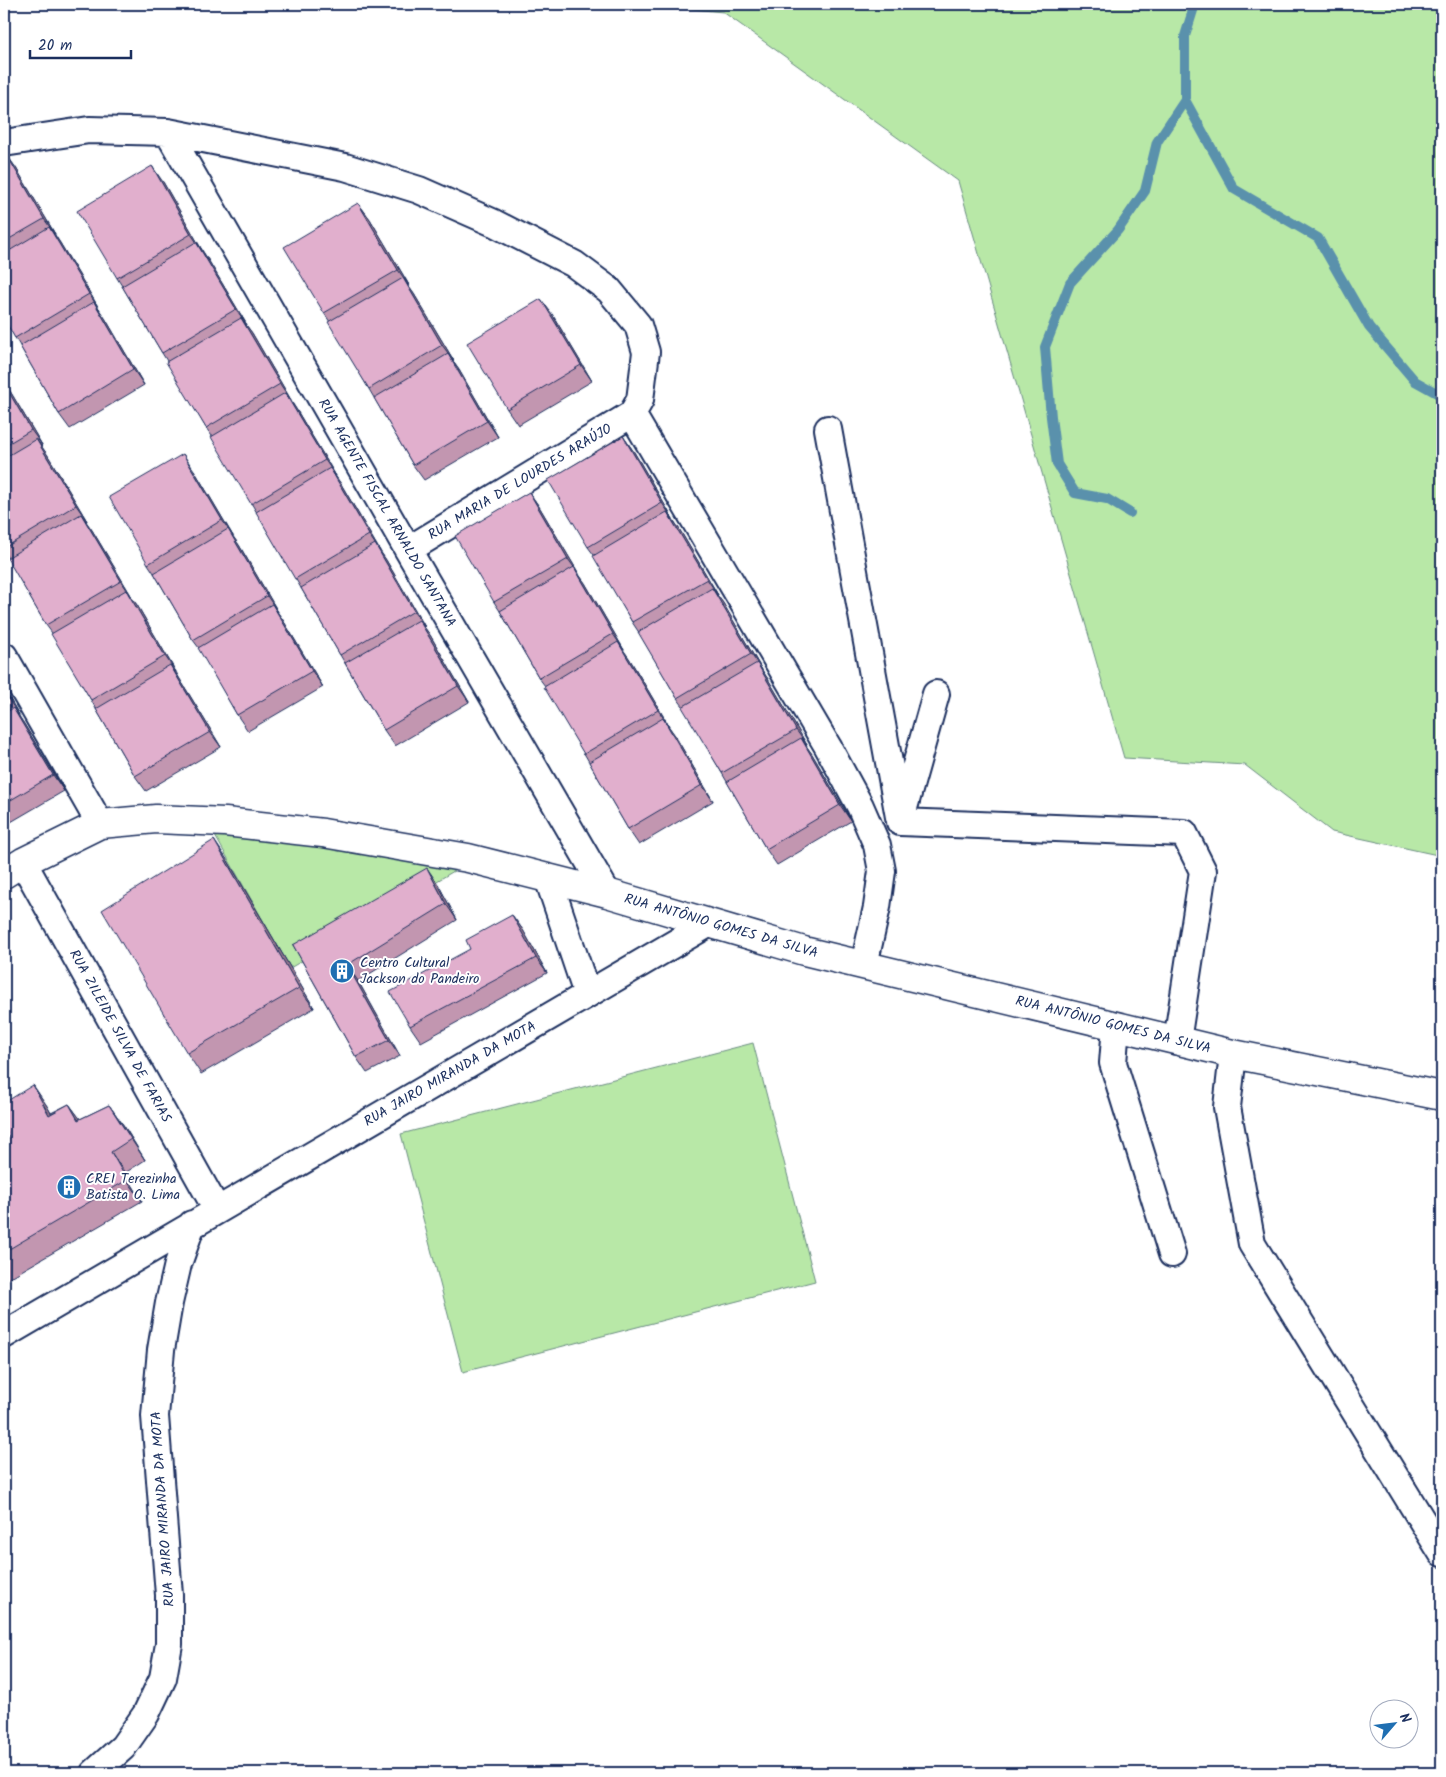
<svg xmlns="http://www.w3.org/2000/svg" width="1446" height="1777" font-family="Kalam,sans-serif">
<rect width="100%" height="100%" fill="#fff"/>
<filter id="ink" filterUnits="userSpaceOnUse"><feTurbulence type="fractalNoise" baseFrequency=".02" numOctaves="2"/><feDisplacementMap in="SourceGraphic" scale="10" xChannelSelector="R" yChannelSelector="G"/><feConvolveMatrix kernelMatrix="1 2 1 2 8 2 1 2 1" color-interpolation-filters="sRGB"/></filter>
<g filter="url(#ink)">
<path fill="#b8e8a7" stroke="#6a8c82" d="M639,4H1442V856L1332,832L1245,765L1124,758L958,181L723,12Z
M210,827L464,865L290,968Z
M753,1043L815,1281L463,1372L401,1134Z"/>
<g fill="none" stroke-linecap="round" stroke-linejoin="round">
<path stroke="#5a91ac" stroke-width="10" d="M1195,4L1185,36V100L1234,189L1318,238L1369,327L1415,381L1442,396
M1130,513L1107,499L1075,493L1057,464L1051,417L1045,347L1070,283L1118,230L1145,191L1157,142L1185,100"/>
<defs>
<path id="street" d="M168,132L408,550L607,893
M4,143L89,130L168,132L345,167L419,190L494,223L574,264L609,290L638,325L646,352L640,400L632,414L408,550
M632,414L828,747L860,806L877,845L882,871L877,907L864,965
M828,429L899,817
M4,656L100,824
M936,694L900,822L1184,833L1203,871L1177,1041
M23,862L217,1210
M548,878L587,994
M1116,1026L1113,1063L1172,1254
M1233,1054L1227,1107L1252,1244L1442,1553
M4,1335L708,924
M94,1773L123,1747L146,1714L163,1678L169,1644V1595L155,1416L161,1350L169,1303L178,1264L192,1224"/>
<path id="secondary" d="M4,874L23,862L100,824L156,819L225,822L323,833L468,858L607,893L804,951L1233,1054L1442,1096"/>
</defs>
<use href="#street" stroke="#1b2f5e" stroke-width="30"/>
<use href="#secondary" stroke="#1b2f5e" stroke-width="31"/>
<use href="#street" stroke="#fff" stroke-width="26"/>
<use href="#secondary" stroke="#fff" stroke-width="28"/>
</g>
<path fill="#c296b0" stroke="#1b2f5e" d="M4,152L16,168L55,234V235L60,243L100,310H99L105,318L144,385L70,429L59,414L20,346L4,319Z
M163,182L202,250L207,258L247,325H246L252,333L291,400V401L296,409L336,476H335L341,484L380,551L386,560L425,627H424L430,635L469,702L395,746L384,730L212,436L206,428L167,361L162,353L122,286L117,278Z
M358,203L370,219L409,285L408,286L414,294L454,361L453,362L459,370L498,437L424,480L413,465L330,322L324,313Z
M552,314L592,381L518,425L507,409Z
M4,381L42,445L41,446L47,454L87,521L86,522L92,530L132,597H131L137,605L176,672L181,681L221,747L146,791L135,776L96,709L91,700L52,633L46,625L4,552Z
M623,436L634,452L673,519L678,527L718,595H717L723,603L762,670L768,679L807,745L806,746L812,754L851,821L777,865L766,849L683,706L677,698L638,631L632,622L594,555L588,547Z
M194,470L233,536V537L239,545L278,612H277L283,620L323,687L248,731L237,715L199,648L193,640L154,573L148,564Z
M529,492L540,508L579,574V575L585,583L624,650H623L629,658L669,726H668L674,734L713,801L639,845L628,829L545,686L539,678L500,611L494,602Z
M4,689L19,715V716L24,724L64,791L4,826Z
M228,861L314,1008L201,1074L187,1053Z
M438,884L457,920L358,981L400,1056L367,1073L356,1057L293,945Z
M512,915L523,930L547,973L421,1042L410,1026L470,949Z
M33,1085L47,1106L51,1113L69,1104L80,1119L109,1105L124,1126L145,1160L125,1173L142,1201L4,1281V1140L9,1137Z"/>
<path fill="#9e7a90" stroke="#1b2f5e" d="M5,152L16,168L55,234L44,219Z
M152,166L163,182L202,250L191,234Z
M358,203L370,219L409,285L398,270Z
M49,227L60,243L100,310L89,294Z
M196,242L207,258L247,325L236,309Z
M403,278L414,294L454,361L442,345Z
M541,299L552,314L592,381L581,365Z
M94,302L105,318L144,385L133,369Z
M241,318L252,333L291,400L280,384Z
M448,354L459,370L498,437L487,421Z
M4,381L42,445L31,430L4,384Z
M285,393L296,409L336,476L325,460Z
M623,436L634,452L673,519L662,503Z
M36,439L47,454L87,521L76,505Z
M183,454L194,470L233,536L222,520Z
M330,468L341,484L380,551L369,535Z
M529,492L540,508L579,574L568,559Z
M667,512L678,527L718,595L707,579Z
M81,514L92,530L132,597L121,581Z
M228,529L239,545L278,612L267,596Z
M375,544L386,560L425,627L414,611Z
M574,567L585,583L624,650L613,634Z
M712,588L723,603L762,670L751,654Z
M126,590L137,605L176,672L165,656Z
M272,604L283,620L323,687L312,671Z
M419,620L430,635L469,702L458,686Z
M618,642L629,658L669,726L658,710Z
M757,663L768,679L807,745L796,730Z
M170,665L181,681L221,747L210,732Z
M4,689L19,715L8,699L4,692Z
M13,708L24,724L64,791L53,775Z
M663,718L674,734L713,801L702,785Z
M801,738L812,754L851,821L840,805Z
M214,840L228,861L314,1008L299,988Z
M427,868L438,884L457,920L446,904Z
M512,915L523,930L547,973L536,958Z
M347,965L358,981L400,1056L389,1040Z
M33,1085L47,1106L63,1135L49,1115Z
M69,1104L84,1124L78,1120Z
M109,1105L124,1126L145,1160L131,1139Z
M111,1152L125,1173L142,1201L127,1180Z"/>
<path fill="#e1afcd" stroke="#1b2f5e" d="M4,152H5L44,219L4,242Z
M152,166L191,234L117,278L77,211Z
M358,203L398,270L324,313L284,247Z
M49,227L89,294L15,338L4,319V254Z
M196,242L236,309L162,353L122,286Z
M403,278L442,345L369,389L328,322Z
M541,299L581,365L507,409L467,343Z
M94,302L133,369L59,414L20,346Z
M241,318L280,384L206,428L166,362Z
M448,354L487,421L413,465L374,398Z
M4,384L31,430L4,446Z
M285,393L325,460L251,504L211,437Z
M623,436L662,503L588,547L548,480Z
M36,439L76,505L4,548V458Z
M183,454L222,520L148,564L109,497Z
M330,468L369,535L295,579L256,512Z
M529,492L568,559L494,602L455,536Z
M667,512L707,579L632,622L593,556Z
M81,514L121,581L46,625L7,558Z
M228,529L267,596L193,640L154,573Z
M375,544L414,611L340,655L301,588Z
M574,567L613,634L539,678L500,611Z
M712,588L751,654L677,698L638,632Z
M126,590L165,656L91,700L51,634Z
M272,604L312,671L237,715L198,648Z
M419,620L458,686L384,730L345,663Z
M618,642L658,710L584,754L544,687Z
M757,663L796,730L722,773L682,707Z
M170,665L210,732L135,776L96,709Z
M4,692L8,699L4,702Z
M13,708L53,775L4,804V714Z
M663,718L702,785L628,829L589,762Z
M801,738L840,805L766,849L727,782Z
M214,840L299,988L187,1053L102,910Z
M427,868L446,904L347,965L389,1040L356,1057L293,945Z
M512,915L536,958L410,1026L390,992L470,949L466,940Z
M33,1085L49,1115L69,1104L78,1120L109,1105L131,1139L111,1152L127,1180L4,1252V1140L9,1137L4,1126V1103Z"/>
</g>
<defs>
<symbol id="building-disc" viewBox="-11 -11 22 22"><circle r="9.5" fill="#1f6fb2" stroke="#fff"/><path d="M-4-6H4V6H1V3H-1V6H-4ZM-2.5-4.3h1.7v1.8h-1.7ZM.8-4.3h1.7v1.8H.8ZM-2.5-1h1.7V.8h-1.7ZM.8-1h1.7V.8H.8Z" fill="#fff"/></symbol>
</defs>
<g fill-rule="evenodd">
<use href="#building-disc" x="328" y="957" width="28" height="28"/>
<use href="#building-disc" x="55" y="1173" width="28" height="28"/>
</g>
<g text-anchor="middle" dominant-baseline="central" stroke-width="4" stroke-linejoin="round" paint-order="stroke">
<g font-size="14" fill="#1b2f5e" stroke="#fff">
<text transform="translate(520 482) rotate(-31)">RUA MARIA DE LOURDES ARAÚJO</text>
<text transform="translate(387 513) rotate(60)">RUA AGENTE FISCAL ARNALDO SANTANA</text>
<text transform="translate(721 926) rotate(16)">RUA ANTÔNIO GOMES DA SILVA</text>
<text transform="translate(1113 1025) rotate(14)">RUA ANTÔNIO GOMES DA SILVA</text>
<text transform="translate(120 1036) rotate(61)">RUA ZILEIDE SILVA DE FARIAS</text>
<text transform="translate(450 1074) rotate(-30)">RUA JAIRO MIRANDA DA MOTA</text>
<text transform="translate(163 1509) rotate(-94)">RUA JAIRO MIRANDA DA MOTA</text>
</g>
<g font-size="14" fill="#1b2f5e" stroke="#fff" text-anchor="start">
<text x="360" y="963">Centro Cultural<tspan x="360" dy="16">Jackson do Pandeiro</tspan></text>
<text x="86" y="1179">CREI Terezinha<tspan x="86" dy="16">Batista O. Lima</tspan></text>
</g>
</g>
<rect width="1446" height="1777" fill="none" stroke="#fff" stroke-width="20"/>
<rect x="10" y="10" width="1426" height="1757" fill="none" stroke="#1b2f5e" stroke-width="2" filter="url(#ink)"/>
<g transform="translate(1394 1724) rotate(62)"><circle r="24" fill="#ffffff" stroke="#a4acbf"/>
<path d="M0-4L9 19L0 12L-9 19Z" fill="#1f6fb2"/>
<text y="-8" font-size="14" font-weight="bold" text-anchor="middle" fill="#1b2f5e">N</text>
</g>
<path d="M30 50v8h101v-8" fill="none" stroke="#1b2f5e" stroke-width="2.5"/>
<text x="38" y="50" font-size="15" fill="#1b2f5e" stroke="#ffffff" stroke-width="4" paint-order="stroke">20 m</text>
</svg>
